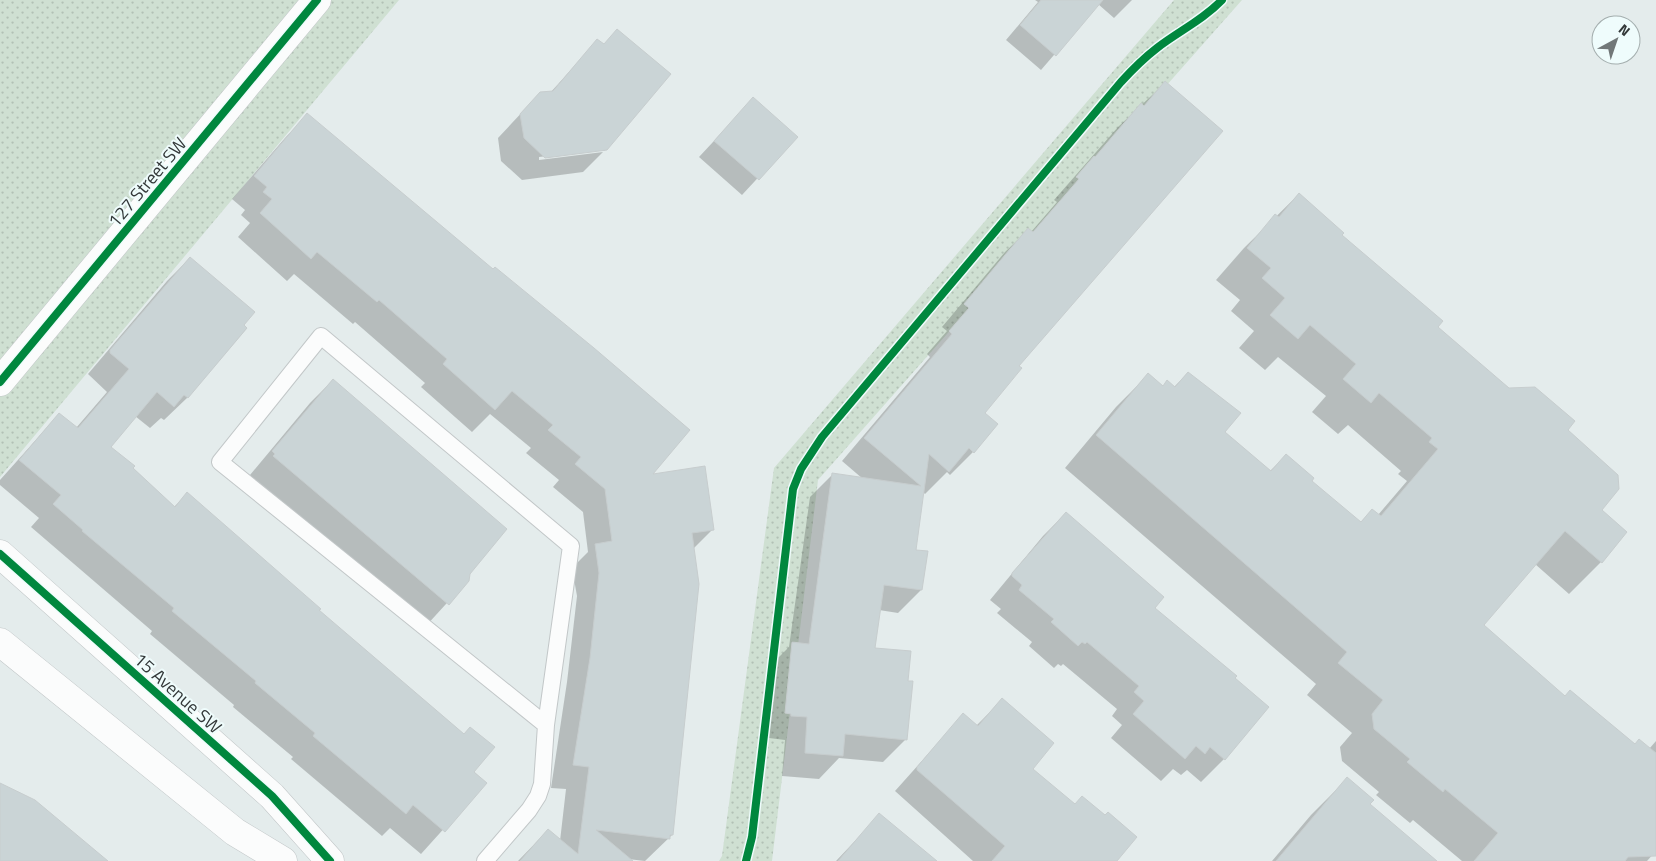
<svg xmlns="http://www.w3.org/2000/svg" width="1656" height="861" font-family="'Titillium Web',sans-serif">
<defs>
<pattern id="green-dots" width="8" height="8" patternUnits="userSpaceOnUse" patternTransform="scale(1.25)"><rect width="8" height="8" fill="#cfe0d2"/><path d="M2 2h.1M6 6h.1" fill="none" stroke="#b2c1b5" stroke-width="1.8" stroke-linecap="round"/></pattern>
</defs>
<rect width="100%" height="100%" fill="#e4ecec"/>
<path fill="url(#green-dots)" d="M0,0H399L0,477Z
M1174,0H1242L818,480L772,861H719L722,856L774,468Z"/>
<path fill="#0003" d="M1035,0H1132L1114,18L1098,4L1041,70L1006,40L1038,2Z
M597,41L606,149L604,151V149L539,157V160L603,152L583,172L522,180L501,161L498,138L540,93H550Z
M1165,83L1017,366L983,413L973,452L950,475L947,472L925,494L922,491L914,551L921,590L898,613L879,610L874,649L907,682L906,739L883,762L839,758L819,779L782,776L785,740L769,738V736L762,735L770,666L789,647L810,497L833,474L863,479L842,461L930,357L927,354L947,331L942,327L1005,252L1028,230L1031,232L1057,202L1054,200L1118,127Z
M753,99L796,137L742,195L699,157Z
M307,115L650,475L712,530L693,549L672,835L645,861L628,859L631,861H518L548,830L560,841L566,789L551,788L567,682L577,596L572,568L588,552L583,512L553,487L559,480L526,453L531,448L490,414L472,432L421,387L425,383L355,322L353,324L294,274L287,281L238,237L250,223L241,215L245,210L232,199L285,138Z
M1299,194L1436,327L1509,389L1566,430L1600,510L1626,532L1601,562L1569,594L1535,564L1482,626L1565,697L1634,745L1649,749L1656,741V851L1647,861H1462L1413,820L1410,823L1376,795L1379,792L1342,761L1340,747L1352,733L1307,695L1316,684L1065,468L1116,407L1148,375L1162,387H1174L1188,373L1224,432L1270,471L1286,456L1310,481L1360,523L1372,510L1378,515L1407,481L1398,474L1401,471L1348,425L1338,434L1312,412L1326,396L1278,357L1265,370L1239,348L1254,331L1231,311L1240,300L1216,280L1244,248Z
M190,258L246,329L187,398L164,420L161,418L150,428L135,416L110,447L174,507L187,494L317,610L485,783L421,854L390,828L382,836L291,759L293,757L233,707L234,705L150,634L152,631L31,527L39,518L0,485V480L59,414L76,428L107,392L88,374L167,281Z
M333,380L469,573L467,581L425,627L251,480L253,478L250,475L310,403Z
M1066,513L1153,608L1224,759L1201,782L1187,770L1181,775L1173,769L1161,781L1111,738L1122,725L1112,716L1117,709L1063,664L1061,666L1058,664L1054,668L1029,646L1032,642L997,613L1001,609L990,600L1043,536Z
M1002,700L1031,769L1115,861H973L895,791L963,715L976,726Z
M1347,779L1368,804L1435,861H1272L1311,815Z
M871,824L913,861H836Z"/>
<path fill="#cad4d6" stroke="#c7cdce" d="M1041,0H1103L1056,56L1020,25Z
M617,29L671,74L607,150L545,158L524,138L520,114L540,92L553,91L597,39L604,44Z
M1165,81L1223,131L1019,366L1022,368L985,413L998,424L974,453L969,448L949,472L929,454L916,550L928,551L922,590L884,585L875,648L911,651L908,681H913L907,740L845,734L843,756L805,753L807,717L791,716V714L785,713L792,642L809,644L832,473L921,486L864,438L952,334L949,331L969,308L964,304L1010,249L1028,228L1033,232L1079,179L1076,177L1094,156L1095,157L1141,103L1144,106Z
M753,97L798,137L759,180L714,141Z
M307,113L493,269L495,267L594,348L690,430L653,474L705,466L714,530L692,533L699,584L673,835H670V839L596,830L633,861H520L548,829L578,854L589,767L573,765L590,658L599,573L595,544L612,541L605,489L575,464L581,457L548,430L553,425L512,391L495,410L443,364L447,359L379,300L377,302L317,252L311,259L260,213L272,199L263,192L267,187L254,176Z
M1299,193L1344,233L1342,235L1443,321L1438,327L1509,388L1535,387L1575,421L1568,430L1618,475L1619,489L1602,510L1627,532L1602,563L1565,531L1484,625L1565,696L1570,690L1635,744L1639,739L1656,753V856L1628,857L1625,861H1474L1498,833L1445,789L1443,792L1407,762L1410,759L1374,729L1372,714L1383,700L1338,663L1347,652L1096,435L1148,373L1163,386L1167,380L1175,387L1188,372L1241,413L1225,432L1271,471L1286,454L1314,478L1312,481L1361,522L1372,509L1381,516L1438,449L1429,442L1432,438L1379,393L1371,403L1343,379L1356,364L1310,325L1298,339L1270,315L1285,298L1262,278L1271,268L1247,248L1275,214L1279,217Z
M190,257L255,312L244,325L247,328L188,398L184,395L174,407L157,392L111,447L135,466L133,468L175,507L187,492L321,609L319,610L464,734L470,727L495,747L474,772L487,783L445,832L413,805L406,814L313,736L315,733L255,683L256,681L172,611L174,608L82,531L83,530L53,504L61,495L19,460L59,413L78,428L129,369L110,353V350Z
M333,379L507,529L470,574L469,581L449,605L273,456L275,454L272,451Z
M1066,512L1164,597L1155,608L1237,676L1235,678L1269,707L1225,760L1210,747L1205,754L1196,746L1185,759L1133,714L1144,701L1134,692L1139,686L1087,642L1085,644L1082,642L1078,646L1051,622L1054,619L1019,590L1022,585L1012,576V573Z
M1002,698L1054,743L1033,769L1075,804L1082,796L1105,815L1108,812L1137,837L1117,861H992L1005,846L917,770V767L963,713L978,726Z
M1347,777L1374,800L1370,804L1437,861H1276Z
M0,783L35,800L108,861H0Z
M879,813L937,861H838Z"/>
<g fill="none" stroke-linecap="round" stroke-linejoin="round">
<defs>
<path id="service" d="M485,861L529,810L538,796L542,784L546,725L571,546L321,336L220,462L546,725"/>
<path id="tertiary" d="M0,382L317,0
M0,554L272,796L330,861
M0,642L235,832L283,861"/>
</defs>
<use href="#service" stroke="#c2c7c8" stroke-width="18"/>
<use href="#tertiary" stroke="#c2c7c8" stroke-width="29"/>
<use href="#service" stroke="#fbfcfc" stroke-width="16"/>
<use href="#tertiary" stroke="#fbfcfc" stroke-width="28"/>
<defs>
<path id="cycleway" d="M0,382L317,0
M0,554L272,796L330,861
M746,861L752,837L793,489L801,469L822,437L1121,82C1132,70 1144,58 1157,48C1179,31 1203,20 1222,0"/>
</defs>
<use href="#cycleway" stroke="#effcfc" stroke-width="11"/>
<use href="#cycleway" stroke="#00873e" stroke-width="8"/>
</g>
<g text-anchor="middle" dominant-baseline="central" stroke-width="4" stroke-linejoin="round" paint-order="stroke">
<g font-size="18" fill="#333839" stroke="#effcfc">
<text transform="translate(147 182) rotate(-50)">127 Street SW</text>
<text transform="translate(178 693) rotate(42)">15 Avenue SW</text>
</g>
</g>
<g transform="translate(1616 40) rotate(40)"><circle r="24" fill="#effcfc" stroke="#a4aeae"/>
<path d="M0-4L9 19L0 12L-9 19Z" fill="#717778"/>
<text y="-8" font-size="14" font-weight="bold" text-anchor="middle" fill="#333839">N</text>
</g>
</svg>
